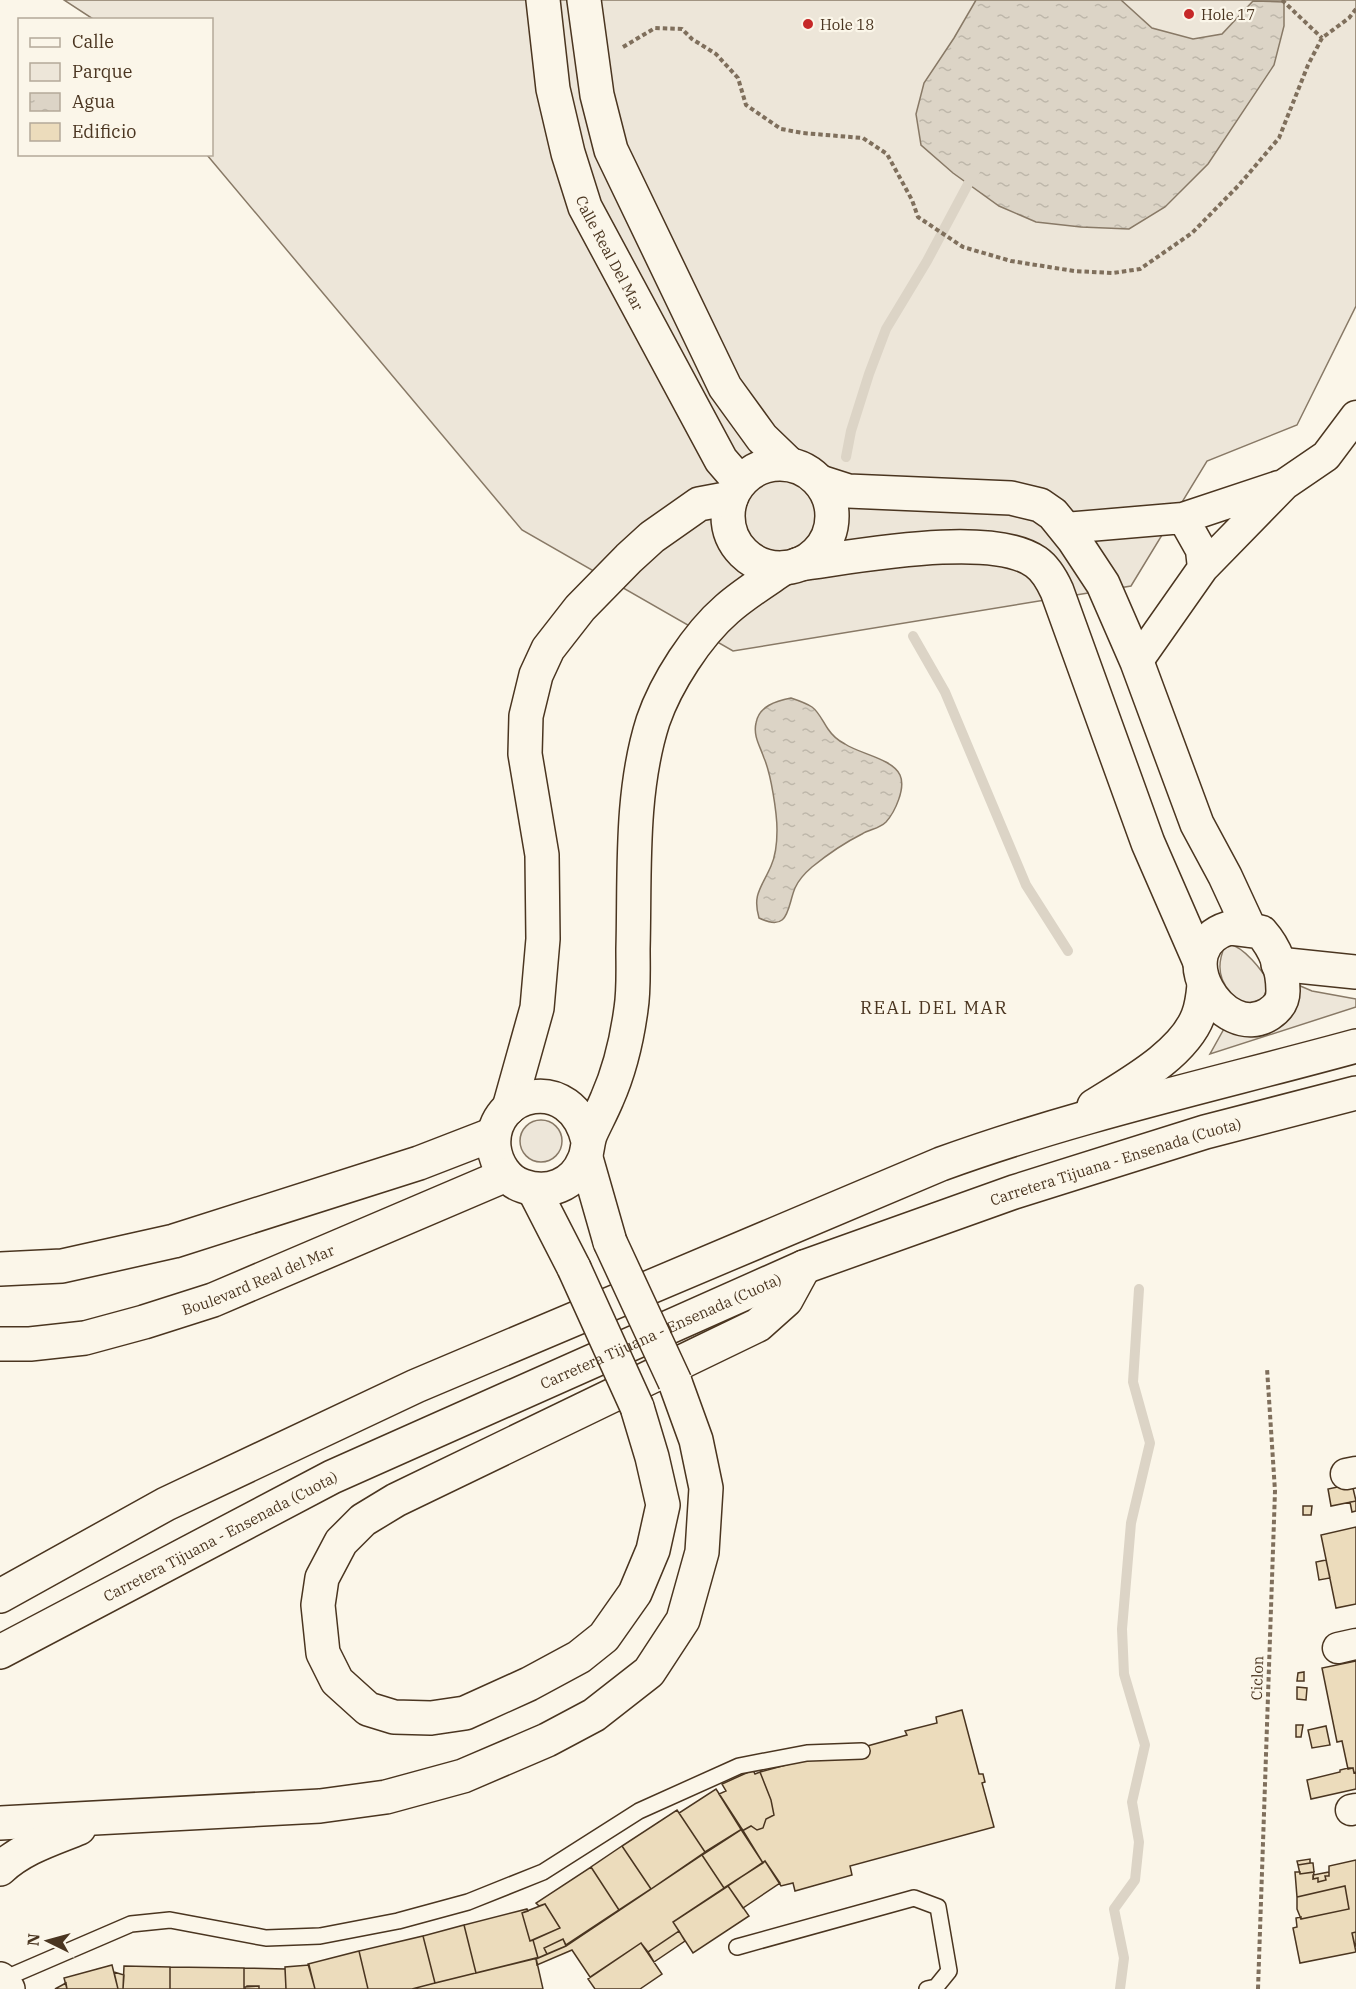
<svg xmlns="http://www.w3.org/2000/svg" width="1356" height="1989" font-family="'IBM Plex Serif',serif">
<defs>
<pattern id="water-ripples" width="26" height="14" patternUnits="userSpaceOnUse" patternTransform="scale(1.5)"><rect width="26" height="14" fill="#dcd4c6"/><path d="M2 4q2-2 4 0t4 0M15 11q2-2 4 0t4 0" fill="none" stroke="#beb7aa"/></pattern>
</defs>
<rect width="100%" height="100%" fill="#fbf6e9"/>
<path fill="#ede6d9" stroke="#887966" stroke-width="1.5" d="M64,0H1356V306L1297,425L1207,461L1131,586L733,651L522,530L207,155L212,154V20L93,19Z
M1229,944C1244,947 1262,970 1269,983L1263,999L1245,1004C1223,990 1213,972 1225,946Z
M1298,985L1312,991L1356,999V1007L1210,1054L1225,1027Z
M520 1141a21 21 0 1 1 42 0a21 21 0 1 1-42 0Z"/>
<path fill="url(#water-ripples)" stroke="#887966" stroke-width="1.5" d="M976,0H1121L1152,28L1193,39L1222,34L1253,1L1284,2V26L1274,65L1208,164L1165,207L1129,229L1081,227L1036,222L999,206L953,173L921,145L916,114L924,83L954,38Z
M791,698C797,700 806,703 812,707C819,712 823,722 828,729C832,735 839,741 845,744C860,754 893,759 900,775C906,788 895,812 886,822C879,829 870,829 862,834C844,843 828,854 812,867C805,873 799,879 795,888C787,907 790,933 759,918C752,894 762,887 771,866C776,855 777,843 777,830C777,813 771,774 764,758C760,746 753,736 756,723C759,706 776,701 791,698Z"/>
<g fill="none" stroke-linecap="round" stroke-linejoin="round">
<path stroke="#dcd4c6" stroke-width="10" d="M846,457L851,431L869,374L886,329L927,261L975,171
M913,636L945,692L1026,885L1068,951
M1120,1989L1124,1958L1114,1909L1135,1880L1139,1842L1132,1802L1145,1745L1124,1674L1122,1629L1131,1523L1150,1443L1133,1382L1139,1289"/>
</g>
<path fill="#ecdcbc" stroke="#4a3520" stroke-width="1.5" d="M1352,1484L1356,1501L1331,1506L1328,1489Z
M1356,1501V1511L1352,1512L1350,1502Z
M1303,1506H1312L1311,1515H1303Z
M1356,1527V1604L1336,1608L1321,1535Z
M1326,1560L1330,1578L1319,1580L1316,1562Z
M1356,1661V1772L1354,1773L1353,1768L1348,1769L1342,1741L1337,1742L1322,1668Z
M1304,1672V1681H1297L1298,1673Z
M1297,1687L1307,1688L1306,1700L1297,1699Z
M962,1710L979,1774H983L985,1782L982,1783L994,1827L850,1866L852,1875L795,1891L793,1883L781,1886L765,1861L763,1863L742,1831L751,1826L757,1830L763,1828L766,1819L774,1815L771,1800L760,1772L830,1753L831,1756L907,1735L905,1731L937,1723L936,1717Z
M1296,1725H1303L1301,1737H1296Z
M1326,1726L1330,1745L1312,1748L1308,1730Z
M1348,1768H1353L1354,1773L1356,1772V1789L1311,1799L1307,1780L1340,1772V1770Z
M753,1770L755,1774L760,1772L771,1800L774,1815L766,1819L763,1828L757,1830L751,1826L742,1831L719,1794L726,1791L722,1784Z
M716,1789L742,1829L705,1852L679,1813Z
M677,1810L705,1852L651,1889L622,1846Z
M742,1829L763,1863L724,1888L702,1855Z
M622,1846L651,1889L619,1910L591,1867Z
M702,1855L724,1888L673,1922L679,1931L648,1952L641,1943L590,1977L572,1950L537,1965L536,1959L566,1946Z
M1310,1859V1863L1298,1865L1297,1861Z
M1356,1860V1932L1352,1933L1356,1952L1300,1963L1293,1928L1297,1927L1296,1918L1301,1917V1919L1349,1909L1345,1886L1297,1897L1295,1872H1300V1874L1314,1872L1313,1879L1318,1878V1882L1326,1880L1325,1876H1329V1866Z
M765,1861L780,1883L743,1908L728,1886Z
M1310,1863H1313L1314,1872L1300,1874L1298,1865Z
M591,1867L619,1910L566,1945L563,1939L544,1948L547,1954L538,1958L533,1940L560,1928L545,1904L539,1906L536,1903Z
M1329,1872V1876H1325L1326,1880L1318,1882V1878L1313,1879V1875Z
M728,1886L749,1916L693,1953L673,1922Z
M1345,1886L1349,1909L1301,1919L1297,1909V1897Z
M545,1904L560,1928L530,1941L522,1913Z
M527,1909L528,1911L522,1913L530,1941L533,1940L538,1958L476,1973L464,1925Z
M464,1925L476,1973L435,1983L423,1936Z
M679,1931L685,1941L654,1962L648,1952Z
M1356,1932V1946H1355L1352,1933Z
M423,1936L435,1983L412,1989H368L359,1951Z
M563,1939L566,1946L547,1954L544,1948Z
M641,1943L662,1974L640,1989H595L588,1979Z
M359,1951L368,1989H315L308,1964Z
M536,1958L543,1989H412L435,1983Z
M112,1965L118,1989H67L64,1978Z
M309,1965L315,1989H286L285,1967Z
M124,1966L170,1967V1989H123Z
M170,1967L244,1968V1989H170Z
M244,1968L285,1969L286,1989H259V1986L244,1987Z
M114,1972L124,1975L123,1989H118Z
M66,1983L67,1989H55Z
M247,1986H259V1989H244Z"/>
<g fill="none" stroke-linecap="round" stroke-linejoin="round">
<defs>
<path id="lane" d="M737,1947L914,1898L938,1907L949,1971L936,1987L927,1989
M1,1980L131,1924L170,1920L266,1938L320,1936L398,1921L468,1902L543,1872L639,1811L739,1766L807,1753L862,1751"/>
<path id="street" d="M1183,518L1201,550L1203,568
M1065,528L1183,518L1279,486
M1137,662L1203,568L1285,484L1326,456L1356,416
M1346,1474L1356,1472
M1338,1648L1356,1644
M1351,1810L1356,1809"/>
<g id="secondary">
<path id="s1" d="M543,0L553,89L568,153L585,207L721,460L740,482"/>
<path d="M584,0L597,95L611,150L725,387L762,438L789,464"/>
<circle cx="780" cy="516" r="52"/>
<path d="M820,482L848,491L1011,498L1040,505L1053,514L1074,540L1103,584L1137,662L1197,824L1225,876L1250,930"/>
<path d="M799,564C854,557 991,530 1036,562C1046,569 1052,580 1057,591L1148,843L1199,960"/>
<path d="M1229,928L1261,932C1276,949 1283,969 1283,991C1283,1002 1278,1008 1269,1014C1223,1044 1164,948 1229,928Z"/>
<path d="M509,1108L537,1008L543,939L542,855L525,754L526,716L536,675L548,649L580,608L629,558L652,537L699,504L731,498"/>
<path d="M588,1141C572,1071 489,1091 494,1147C496,1164 507,1181 523,1186C548,1195 574,1185 584,1160C588,1152 587,1142 591,1133C596,1122 602,1111 607,1099C619,1072 627,1039 631,1009C634,990 633,969 633,949C635,874 630,793 653,721C666,683 697,635 727,609C744,594 765,581 784,568"/>
<path d="M0,1269L62,1266L174,1241L419,1163L494,1134"/>
<path id="s2" d="M0,1344H30L85,1338L144,1322L213,1300L506,1175"/>
</g>
<g id="highway">
<path d="M1278,964L1356,972"/>
<path d="M1094,1106C1127,1085 1183,1055 1198,1016C1202,1006 1203,996 1204,985"/>
<path d="M586,1158L610,1242"/>
<path d="M534,1190L574,1268"/>
<path d="M637,1407L652,1457L663,1505L653,1550L635,1593L604,1637L579,1657L529,1684L465,1713L431,1718L394,1717L368,1709L337,1681L323,1653L318,1605L322,1578L341,1542L363,1520L396,1500L758,1325L786,1300L804,1267"/>
<path d="M0,1596L166,1504L416,1386L941,1164C1076,1115 1217,1084 1356,1046"/>
<path id="s3" d="M0,1652L332,1477L804,1267L1014,1192L1205,1132L1356,1093"/>
<path d="M0,1823L320,1806L386,1797L463,1776L547,1740L594,1715L649,1672L683,1620L702,1552L706,1488L696,1440L675,1382"/>
<path d="M0,1869C22,1848 52,1839 79,1828"/>
<path d="M0,1979L8,1989"/>
</g>
</defs>
<use href="#lane" stroke="#4a3520" stroke-width="18"/>
<use href="#street" stroke="#4a3520" stroke-width="33"/>
<use href="#secondary" stroke="#4a3520" stroke-width="36"/>
<use href="#highway" stroke="#4a3520" stroke-width="36"/>
<path stroke="#7f6f5c" stroke-width="4" stroke-dasharray="4.5 3" stroke-linecap="butt" d="M1282,0L1322,38
M623,47L655,28L682,29L692,39L716,54L738,78L746,105L781,129L803,133L863,138L887,154L912,200L918,217L963,247L1011,261L1074,271L1113,273L1140,269L1192,233L1239,185L1279,138L1308,65L1322,38L1349,18L1356,9
M1258,1989L1275,1491L1267,1368"/>
<use href="#lane" stroke="#fbf6e9" stroke-width="15"/>
<use href="#street" stroke="#fbf6e9" stroke-width="30"/>
<use href="#secondary" stroke="#fbf6e9" stroke-width="33"/>
<use href="#highway" stroke="#fbf6e9" stroke-width="33"/>
<defs>
<path id="highway-bridge" d="M610,1242L675,1382
M574,1268L637,1407"/>
</defs>
<use href="#highway-bridge" stroke="#4a3520" stroke-width="36" stroke-linecap="butt"/>
<use href="#highway-bridge" stroke="#fbf6e9" stroke-width="33"/>
</g>
<g fill="#c62828" stroke="#fbf6e9" stroke-width="2">
<circle cx="1189" cy="14" r="6"/>
<circle cx="808" cy="24" r="6"/>
</g>
<g text-anchor="middle" dominant-baseline="central" stroke-width="4.5" stroke-linejoin="round" paint-order="stroke">
<g font-size="15" fill="#4a3520" stroke="#fbf6e9" text-anchor="start">
<text x="1201" y="14">Hole 17</text>
<text x="820" y="24">Hole 18</text>
</g>
<g font-size="15" fill="#4a3520" stroke="#fbf6e9">
<text stroke="none"><textPath href="#s1" startOffset="264">Calle Real Del Mar</textPath></text>
<text stroke="none"><textPath href="#s3" startOffset="1221">Carretera Tijuana - Ensenada (Cuota)</textPath></text>
<text stroke="none"><textPath href="#s2" startOffset="268">Boulevard Real del Mar</textPath></text>
<text stroke="none"><textPath href="#s3" startOffset="735">Carretera Tijuana - Ensenada (Cuota)</textPath></text>
<text stroke="none"><textPath href="#s3" startOffset="249">Carretera Tijuana - Ensenada (Cuota)</textPath></text>
<text transform="translate(1257 1678) rotate(-88)">Ciclon</text>
</g>
<g font-size="18" letter-spacing="1.5" fill="#4a3520" stroke="#fbf6e9">
<text x="934" y="1007">REAL DEL MAR</text>
</g>
</g>
<rect x="18" y="18" width="195" height="138" fill="#fbf6e9" stroke="#b4a999" stroke-width="1.5"/>
<rect x="30" y="38" width="30" height="9" fill="#fbf6e9" stroke="#b4a999" stroke-width="1.5"/>
<text x="72" y="48" font-size="18" fill="#4a3520">Calle</text>
<rect x="30" y="63" width="30" height="18" fill="#ede6d9" stroke="#b4a999" stroke-width="1.5"/>
<text x="72" y="78" font-size="18" fill="#4a3520">Parque</text>
<rect x="30" y="93" width="30" height="18" fill="url(#water-ripples)" stroke="#b4a999" stroke-width="1.5"/>
<text x="72" y="108" font-size="18" fill="#4a3520">Agua</text>
<rect x="30" y="123" width="30" height="18" fill="#ecdcbc" stroke="#b4a999" stroke-width="1.5"/>
<text x="72" y="138" font-size="18" fill="#4a3520">Edificio</text>
<g transform="translate(48 1941) rotate(275)" stroke="#fbf6e9" stroke-width="4.5" paint-order="stroke">
<path d="M0-4.5L10 22L0 15L-10 22Z" fill="#4a3520"/>
<text y="-9" font-size="16" font-weight="bold" text-anchor="middle" fill="#4a3520">N</text>
</g>
</svg>
